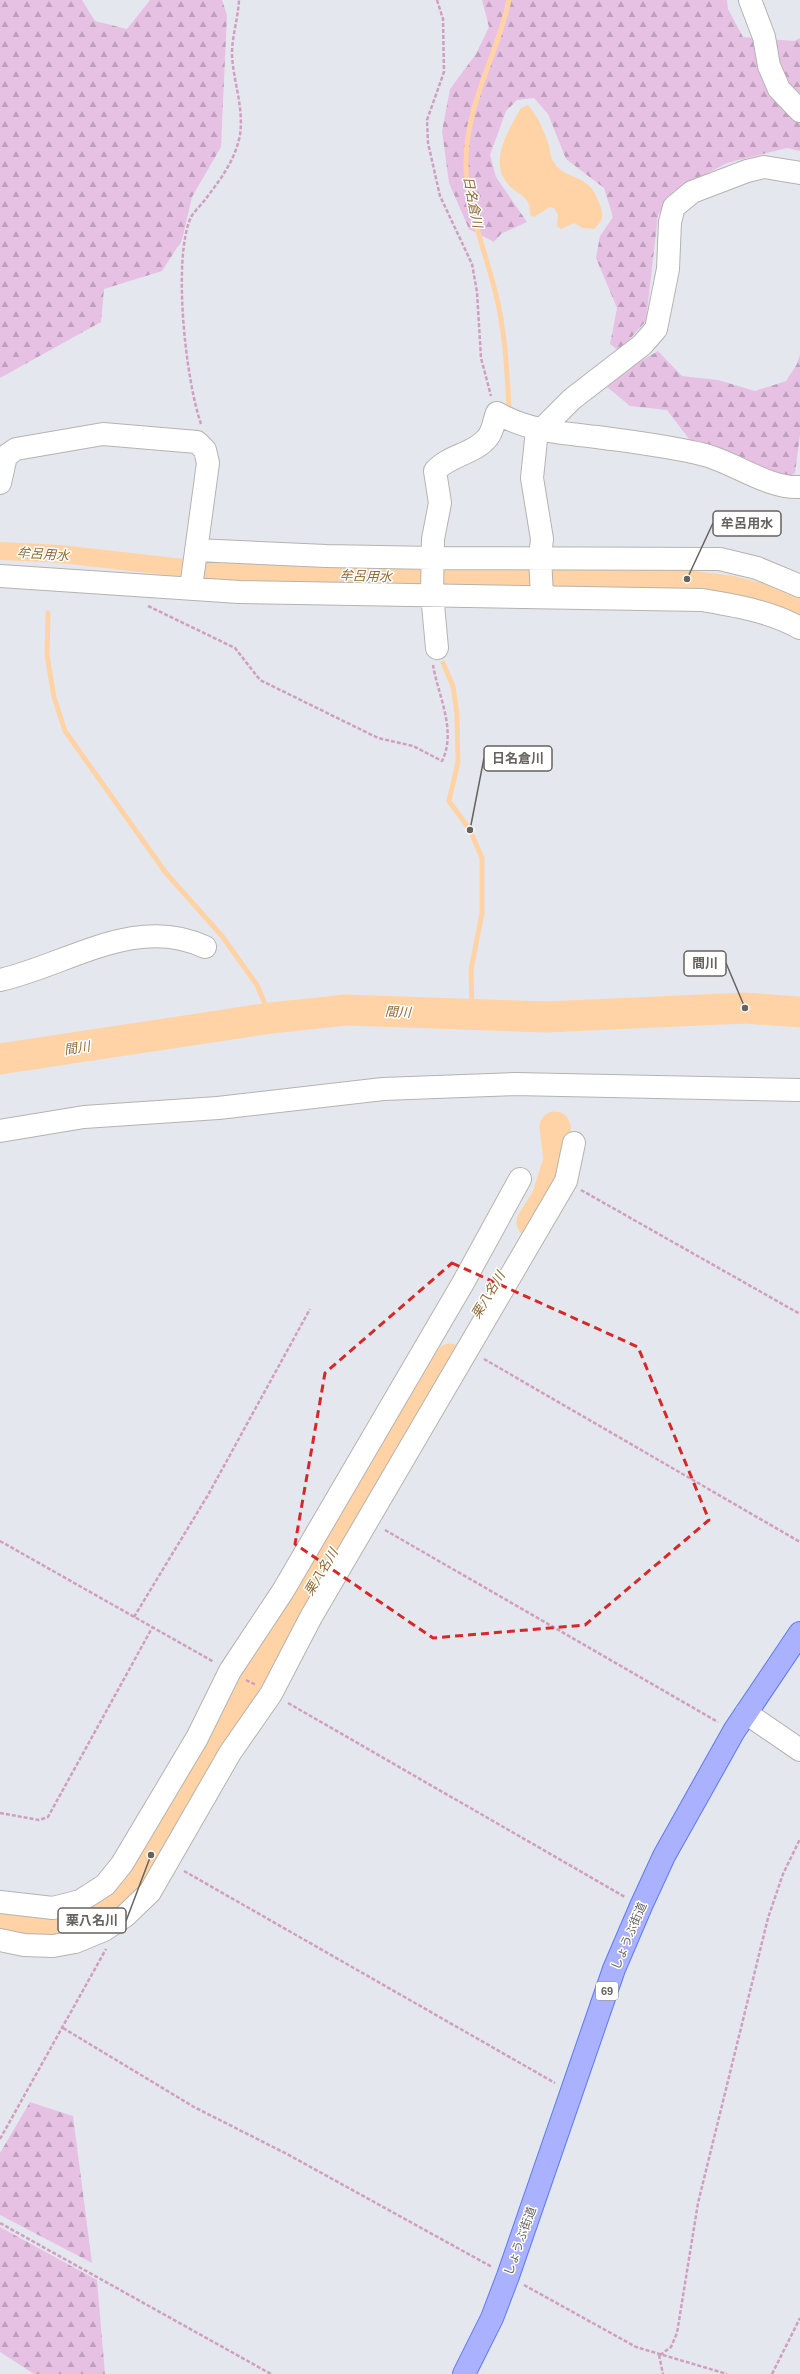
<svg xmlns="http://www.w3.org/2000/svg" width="800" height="2374" font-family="Arial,'Noto Sans JP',sans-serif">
<defs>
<pattern id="forest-firs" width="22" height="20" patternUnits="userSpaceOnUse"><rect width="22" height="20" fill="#e7c1e4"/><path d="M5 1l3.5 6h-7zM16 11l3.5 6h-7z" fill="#bfa0bc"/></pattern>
</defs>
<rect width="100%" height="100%" fill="#e5e7ef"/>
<path fill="url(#forest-firs)" d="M0,0H82L95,21L127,29L150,0H222L227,15L221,147L192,197L182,240L162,271L104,289L101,322L0,378Z
M482,0H727L728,9L743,37L794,41L800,38V151L787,148L727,163L674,191L658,215L646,321L619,351L610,344L617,308L596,258L600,236L613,217L604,188L566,159L548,114L534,98L517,100L506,111L490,155L496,177L527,222L501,234L494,242L469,229L449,183L442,131L450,89L476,54L489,27Z
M658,351L682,376L718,380L755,391L786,381L797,364L800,354V435L795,473L781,480L689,439L667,410L630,406L607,387L629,368Z
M30,2102L73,2116L92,2263L0,2215V2153Z
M0,2227L97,2280L105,2374H34L0,2352Z"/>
<path fill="#ffd3a5" d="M528,105C538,117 543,128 548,143C550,148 550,156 553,161C565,182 590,171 600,205C604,217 603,220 594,229L583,228L574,223L561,229L557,226L558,215L554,208L550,207L534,217L530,215C531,200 524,197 513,189C485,166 508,131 521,108Z"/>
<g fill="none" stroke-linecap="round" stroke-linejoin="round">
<path stroke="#ffd3a5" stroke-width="5" d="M509,0C497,56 467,101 466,161C465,205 485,248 495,291C505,329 507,370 509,408
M48,613L47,655L54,697L65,731L166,873L222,936L257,985L271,1018
M443,663L453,686L457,714L458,762L449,801L470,830L482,858V913L471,970L472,1014"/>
<path stroke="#ffd3a5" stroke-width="18" d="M0,551L61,554L219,572L417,577L687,579L733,585L769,594L800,608"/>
<path stroke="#ffd3a5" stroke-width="31" d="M0,1059L271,1018L346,1010L546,1017L745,1008L800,1012
M532,1222L547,1198L559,1160L555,1127
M0,1923L33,1929L69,1924L102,1910L128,1888L151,1855L450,1359"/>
<defs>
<path id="minor" d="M750,0L764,37L769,66L779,89L800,111
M0,483L6,456L16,449L103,434L197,442L205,450L208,463L191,588
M196,550L326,556L433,558L720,559L757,568L800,586
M0,576L239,592L702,600C737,606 769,611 800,628
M542,597L540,557L542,539L532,478L537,430L546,425L572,399L642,345L656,329L668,269L670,222L674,207L692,192L747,171L764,167L800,173
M437,648L432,594L433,539L440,503L435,471C449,455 475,454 488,437C493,431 494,420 497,413C528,431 561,433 597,437C633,442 669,446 705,455C735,463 769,489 800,487
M0,980C67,965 136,914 205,947
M0,1131L84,1117L218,1108L383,1089L515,1084L800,1090
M746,1713L800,1750
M0,1902L53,1908L80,1901L105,1885L122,1864L197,1738L230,1671L283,1591L463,1283L520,1179
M0,1940L24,1945L53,1946L75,1942L104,1930L125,1916L150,1892L230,1753L271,1694L311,1617L566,1181L574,1143"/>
<path id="major" d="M464,2374L492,2318L508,2276L614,1969L641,1906L664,1856L734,1731L800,1633"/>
</defs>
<use href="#minor" stroke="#b5b3ae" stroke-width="24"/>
<use href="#major" stroke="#5a7af3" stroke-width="24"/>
<path stroke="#d09fbf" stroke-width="2.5" stroke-dasharray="4 2" stroke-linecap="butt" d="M437,0L443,19L444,72L427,120L428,143L440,196L472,264L477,292L481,358L491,396
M201,424C186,381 172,259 191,217C194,212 200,206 204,201C220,180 235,161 240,135C244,107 233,81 232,54C232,36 238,19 239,0
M148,606L235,648L260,680L378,738L413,746L442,761C457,731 438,695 433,665
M581,1190L800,1314
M484,1359L800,1542
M385,1530L718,1722
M0,1541L214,1662
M134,1617L208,1495L310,1309
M246,1680L256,1685
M288,1703L625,1897
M0,1813L39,1820L48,1817L152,1628
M184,1871L555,2083
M63,2028L194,2107L287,2154L492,2267
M0,2139L106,1949
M0,2223L271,2374
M524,2285L636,2347L727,2374
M659,2355L663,2374
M660,2355L671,2347L677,2333L698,2203L768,1918L783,1874L800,1839
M772,2374L800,2318"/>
<use href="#minor" stroke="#fff" stroke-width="22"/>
<use href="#major" stroke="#aab2ff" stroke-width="22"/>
</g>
<path fill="none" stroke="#d62828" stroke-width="3" stroke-dasharray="8 5" stroke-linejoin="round" d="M452,1263L638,1347L709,1520L585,1625L433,1638L295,1544L325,1373Z"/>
<g text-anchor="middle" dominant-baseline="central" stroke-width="3" stroke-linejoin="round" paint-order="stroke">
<rect fill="#fff" stroke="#94918e" stroke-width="1" x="596" y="1982" width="22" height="18" rx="3"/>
<g font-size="11" font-weight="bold" fill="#66625d">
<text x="607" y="1991">69</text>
</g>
<g font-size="12" fill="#66625d" stroke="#fff">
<text transform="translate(629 1936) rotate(-67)">しょうぶ街道</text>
<text transform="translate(520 2241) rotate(-70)">しょうぶ街道</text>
</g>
<g font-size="13" font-style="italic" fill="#8f6a35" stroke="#fff">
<text transform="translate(473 202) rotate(79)">日名倉川</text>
<text transform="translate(43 554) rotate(4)">牟呂用水</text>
<text transform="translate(366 576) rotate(2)">牟呂用水</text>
<text transform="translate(398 1012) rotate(2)">間川</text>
<text transform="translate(77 1048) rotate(-9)">間川</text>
<text transform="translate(488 1295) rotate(-59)">栗八名川</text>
<text transform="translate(321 1572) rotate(-59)">栗八名川</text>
</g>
</g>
<path fill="none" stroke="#66625d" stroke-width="1.5" d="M687 579L713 523M470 830L484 758M745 1008L726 963M151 1855L126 1921"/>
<g fill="#66625d" stroke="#fff" stroke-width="1.5">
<circle cx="687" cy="579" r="4"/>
<circle cx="470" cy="830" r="4"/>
<circle cx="745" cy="1008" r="4"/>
<circle cx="151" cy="1855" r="4"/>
</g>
<g fill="#fff" stroke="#66625d" stroke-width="1.5">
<rect x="713" y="511" width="68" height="25" rx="4"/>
<rect x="484" y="746" width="68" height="25" rx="4"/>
<rect x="684" y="951" width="42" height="25" rx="4"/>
<rect x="58" y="1908" width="68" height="25" rx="4"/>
</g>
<g font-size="13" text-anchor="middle" font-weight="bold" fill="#66625d">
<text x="747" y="528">牟呂用水</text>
<text x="518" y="763">日名倉川</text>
<text x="705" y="968">間川</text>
<text x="92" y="1925">栗八名川</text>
</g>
</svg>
